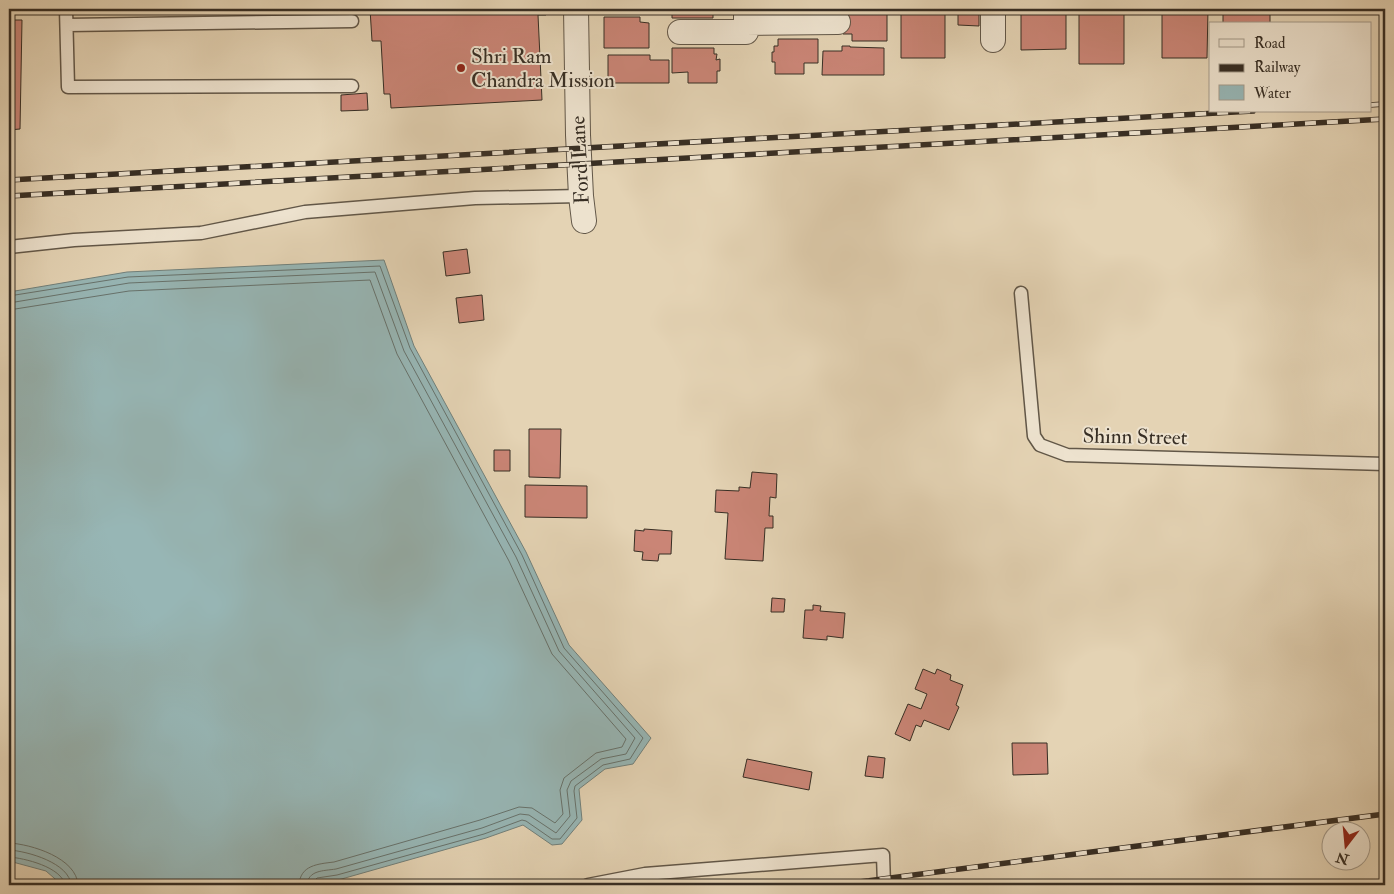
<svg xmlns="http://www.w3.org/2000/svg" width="1394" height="894" font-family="'IM FELL Double Pica',serif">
<rect width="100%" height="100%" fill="#e4d3b4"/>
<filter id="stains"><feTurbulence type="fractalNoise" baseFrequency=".004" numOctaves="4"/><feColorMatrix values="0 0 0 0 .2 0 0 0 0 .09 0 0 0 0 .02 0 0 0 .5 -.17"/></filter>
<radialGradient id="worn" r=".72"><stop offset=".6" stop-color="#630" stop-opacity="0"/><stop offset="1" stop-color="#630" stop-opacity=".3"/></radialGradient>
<path fill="#97b6b5" stroke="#71807b" d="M384,260L414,346L526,552L569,645L651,738L633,764L605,769L579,789L582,820L562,844L552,845L523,825L486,838L338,880L298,885H62L46,871L9,861V292L127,272Z"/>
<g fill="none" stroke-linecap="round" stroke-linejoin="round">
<path stroke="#67726c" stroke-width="1" d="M9,296L128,277L380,266L410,348L522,555L564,648L643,738L630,759L603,765L575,786L574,791L577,818L560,839H552L526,821L522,820L484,834L337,875L317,878L314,881L313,885
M9,303L129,283L375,272L404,351L516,557L559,651L635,738L626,754L601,759L571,781L567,790L570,816L556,833L529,815L520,814L482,828L336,869C323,871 308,870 307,885
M9,310L129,291L370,280L397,354L509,561L552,654L626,739L622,747L596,753L564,778L560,790L563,814L555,823L532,808L519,807L480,820L334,862C318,864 300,865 299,885
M9,843C31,844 77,858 78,885
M9,850C27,851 70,863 71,885
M9,857C24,858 62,867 65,885"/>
</g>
<path fill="#ca8576" stroke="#372e24" d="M370,9H546V15H538L542,100L391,108L390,94H384L381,41H372Z
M607,9H650V11H607Z
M672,9H716V12H713V18H672Z
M901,9H945V58H901Z
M958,9H979V26L958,25Z
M1021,9H1066V49L1021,50Z
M1079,9H1124V64H1079Z
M1162,9H1208L1207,58H1162Z
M1223,9H1270V24H1223Z
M843,10H887V41H852V34H843Z
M604,17H640V22L649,23V48H604Z
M9,20H22L20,129L9,130Z
M778,39H818V63H804V74H775V62H772V52H774V46H778Z
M842,46H850V47L884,48V75H822L823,51H842Z
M672,48H714V54H717L716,60L720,59V71H717V83H688V72L672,73Z
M608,55H650V60H669V83H608Z
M367,93L368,110L341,111V95Z
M467,249L470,273L446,276L443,252Z
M482,295L484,320L459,323L456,298Z
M529,429H561L560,478L529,477Z
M494,450H510V471H494Z
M752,472L777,474L776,498L770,497L769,516H773V528H765L763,561L725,559L728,513L715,512L716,490L739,491V487L750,488Z
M525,485L587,486V518L525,517Z
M644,529L672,531L671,554H659L658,561L642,560L643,552L634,551L635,530L644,531Z
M772,598L785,599L784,612H771Z
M813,605L821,606L820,611L845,613L843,638L827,636V640L803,638L805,610H813Z
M923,669L935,674L937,669L951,675L950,680L963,685L956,705L959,707L949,730L924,720L921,727L916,725L910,741L895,734L908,704L921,709L927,694L915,689Z
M1012,743H1047L1048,774L1013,775Z
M868,756L885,758L883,778L865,776Z
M747,759L812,772L809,790L743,777Z"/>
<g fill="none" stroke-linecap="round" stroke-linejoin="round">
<defs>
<path id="lane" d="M66,9L68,87L352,86
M67,25L352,21
M9,247L74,240L201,233L305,212L475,198L581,196
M1021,293L1034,436L1040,445L1067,455L1385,464
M588,885L645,874L883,855L884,885"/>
<path id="street" d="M576,9L578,135L581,196L584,221
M746,23L838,22
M680,32H746V13
M993,40V9"/>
</defs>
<use href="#lane" stroke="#625748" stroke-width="15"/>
<use href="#street" stroke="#625748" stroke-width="26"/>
<use href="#lane" stroke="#ede2ce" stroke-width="12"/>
<use href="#street" stroke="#ede2ce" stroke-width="24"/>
<defs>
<path id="rail" d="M1370,105L1385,104
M9,180L1253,111
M9,196L1385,119
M836,885L1385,814"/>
</defs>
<use href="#rail" stroke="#372e24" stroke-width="5.5"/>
<use href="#rail" stroke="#ede2ce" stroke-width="4" stroke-dasharray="11" stroke-linecap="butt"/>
</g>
<circle fill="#8f2418" stroke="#ede2ce" stroke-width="2" cx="461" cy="68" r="5"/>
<g text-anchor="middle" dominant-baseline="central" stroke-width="4" stroke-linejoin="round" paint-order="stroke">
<g font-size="21" fill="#372e24" stroke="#ede2ce" text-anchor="start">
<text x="471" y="56">Shri Ram<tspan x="471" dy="24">Chandra Mission</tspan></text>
</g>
<g font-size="21" fill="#372e24" stroke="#ede2ce">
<text transform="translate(580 160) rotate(-93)">Ford Lane</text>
<text transform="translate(1135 437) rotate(1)">Shinn Street</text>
</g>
</g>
<rect width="1394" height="894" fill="none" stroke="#e4d3b4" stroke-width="30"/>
<rect x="10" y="10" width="1374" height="874" fill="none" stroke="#372e24" stroke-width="2.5"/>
<rect x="15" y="15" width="1364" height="864" fill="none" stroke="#372e24"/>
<rect x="1209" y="22" width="162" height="90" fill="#ede2ce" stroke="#a49a8a"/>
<rect x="1219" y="39" width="25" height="8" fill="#ede2ce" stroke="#a49a8a"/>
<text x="1254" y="48" font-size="15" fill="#372e24">Road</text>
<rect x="1219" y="64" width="25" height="8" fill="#372e24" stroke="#a49a8a"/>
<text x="1254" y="72" font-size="15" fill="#372e24">Railway</text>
<rect x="1219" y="85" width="25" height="15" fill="#97b6b5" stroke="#a49a8a"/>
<text x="1254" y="98" font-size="15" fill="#372e24">Water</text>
<g transform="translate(1346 846) rotate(196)"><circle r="24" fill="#ede2ce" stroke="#a49a8a"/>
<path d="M0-4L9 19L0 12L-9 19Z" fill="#8f2418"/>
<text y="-8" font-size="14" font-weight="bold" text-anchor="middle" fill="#372e24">N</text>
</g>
<rect width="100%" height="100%" filter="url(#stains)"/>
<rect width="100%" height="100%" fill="url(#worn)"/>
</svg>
